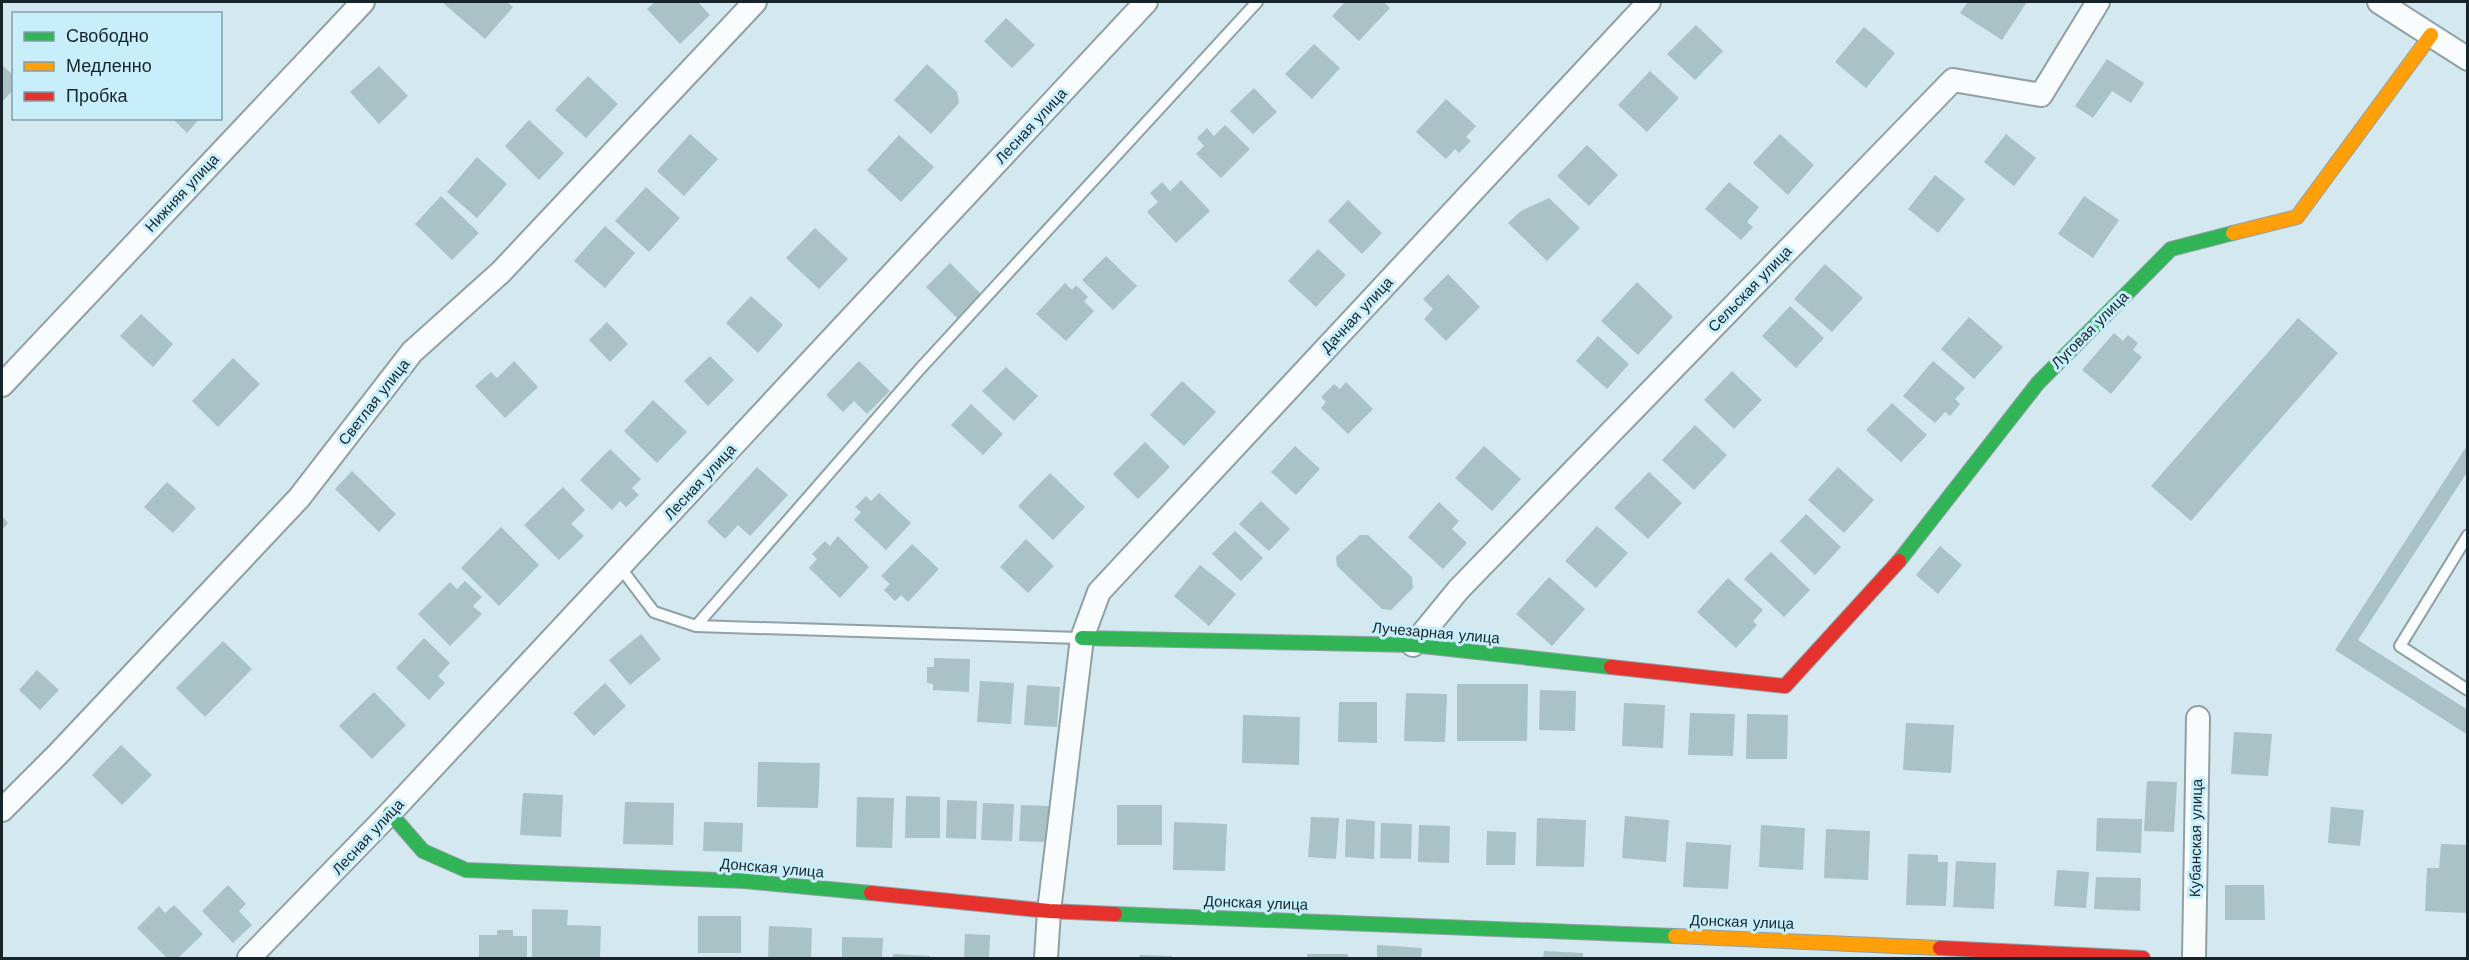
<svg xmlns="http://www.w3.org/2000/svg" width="2469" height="960" font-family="'Work Sans',sans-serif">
<rect width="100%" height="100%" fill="#d4e8ef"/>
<path fill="#a8c2c5" d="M442,2H507L513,7L485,39Z
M655,2H698L710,15L680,44L647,9Z
M1345,2H1384L1390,8L1359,41L1332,16Z
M1968,2H2027L2002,40L1960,13Z
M1006,18L1035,45L1012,68L984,41Z
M1696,25L1723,51L1695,80L1667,54Z
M1864,27L1895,53L1866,88L1835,62Z
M1314,44L1340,68L1312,99L1285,74Z
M2107,59L2144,83L2131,103L2112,91L2093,118L2075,106Z
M927,64L957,92L959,103L931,134L894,100Z
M2,65L14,76V89L2,102Z
M379,66L408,96L379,124L350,92Z
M1650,71L1679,98L1647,132L1618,105Z
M588,76L618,104L586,138L555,110Z
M1254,88L1277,112L1253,134L1230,111Z
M1446,99L1476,126L1466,137L1471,141L1459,153L1455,149L1446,159L1416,132Z
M172,118H200L187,133Z
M529,120L564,153L539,180L505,146Z
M1225,125L1250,149L1221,178L1196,154L1204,146L1197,138L1207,128L1214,136Z
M690,134L718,159L684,196L657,171Z
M1780,134L1814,165L1788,195L1753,163Z
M2006,134L2036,158L2014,186L1984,162Z
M899,135L934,167L901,202L867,170Z
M1587,145L1618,175L1589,206L1557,176Z
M477,157L507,184L477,218L447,192Z
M1935,175L1965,199L1938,233L1908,209Z
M1181,180L1210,211L1176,243L1147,212L1158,202L1150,193L1162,182L1170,191Z
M1729,182L1759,207L1747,222L1753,227L1741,240L1705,209Z
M646,187L680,218L649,252L615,221Z
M441,196L479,233L452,260L415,224Z
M2084,196L2119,220L2093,258L2058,234Z
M1549,198L1580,228L1547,261L1508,223L1521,211Z
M1348,200L1382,233L1362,254L1328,221Z
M605,226L635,253L605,288L574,261Z
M815,228L848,259L819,289L786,258Z
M1318,249L1346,275L1316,307L1288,281Z
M1106,256L1137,286L1113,310L1082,280Z
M950,263L981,294L957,318L926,287Z
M1825,264L1863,298L1832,332L1794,299Z
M1448,274L1480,307L1446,341L1424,319L1433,309L1423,299Z
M1637,282L1673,317L1638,355L1601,321Z
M1065,283L1072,290L1076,285L1088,297L1084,301L1094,311L1066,341L1036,314Z
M751,296L783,325L758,353L726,323Z
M1790,306L1824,338L1796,368L1762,336Z
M141,314L173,344L153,367L120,336Z
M1969,317L2003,347L1974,379L1941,349Z
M2298,318L2338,353L2191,521L2151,486Z
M607,322L628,344L610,362L589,340Z
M2114,333L2123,341L2128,335L2138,343L2133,350L2142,357L2111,394L2082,370Z
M1598,336L1629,364L1607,389L1576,361Z
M710,356L734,380L708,406L684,381Z
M233,358L260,384L218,427L192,401Z
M514,361L538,387L505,418L475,386L491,372L497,378Z
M859,361L890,391L867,414L854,401L843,412L826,395Z
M1933,361L1965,388L1955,399L1960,404L1950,416L1945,412L1935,423L1903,396Z
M1006,367L1038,396L1014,421L982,391Z
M1732,371L1762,400L1734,429L1704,400Z
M1182,381L1216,412L1184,446L1150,415Z
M1346,382L1373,409L1348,434L1321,408L1326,402L1321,397L1334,384L1340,389Z
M653,400L687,432L657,463L624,431Z
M1892,403L1927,435L1901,462L1866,430Z
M971,404L1003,434L983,455L951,425Z
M1695,425L1727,455L1694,490L1662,460Z
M1145,442L1170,467L1138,499L1113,474Z
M2468,444V471L2358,640L2468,710V735L2335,650Z
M1295,446L1320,469L1296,495L1271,472Z
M1484,446L1521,479L1492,511L1455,478Z
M610,449L641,479L632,488L639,495L626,507L620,501L612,510L580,480Z
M757,467L788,495L750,536L738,525L725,539L707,522Z
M1838,467L1874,500L1844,533L1808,500Z
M352,471L396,514L379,532L335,489Z
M1649,472L1682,503L1648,539L1614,508Z
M1050,473L1085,507L1053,540L1018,506Z
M167,482L196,508L173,533L144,507Z
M563,487L585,510L571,524L584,536L559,560L524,525Z
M879,493L911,523L886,550L854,520L861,512L855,507L866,496L871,501Z
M1261,501L1290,529L1269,551L1239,524Z
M1439,502L1459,521L1452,529L1467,543L1443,569L1408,537Z
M1806,514L1841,547L1815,575L1780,541Z
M2,516L8,523L2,530Z
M1597,526L1628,553L1596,588L1565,561Z
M501,527L539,565L499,606L461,568Z
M1235,531L1263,558L1241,581L1212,554Z
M1360,535H1368L1412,577L1413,588L1391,610L1382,609L1337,566L1336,557Z
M838,536L869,567L840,598L809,568L817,559L812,554L825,541L830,546Z
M1026,539L1054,566L1028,593L1000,567Z
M912,544L939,569L908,602L901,595L895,601L884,590L890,584L881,576Z
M1940,546L1962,565L1938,594L1916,575Z
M1771,552L1810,590L1784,617L1744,579Z
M1200,565L1236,594L1209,626L1174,596Z
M1549,577L1585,609L1552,646L1516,614Z
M1728,578L1763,610L1753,621L1757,625L1736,648L1697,612Z
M465,581L482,597L473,606L482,614L450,646L418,614L450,582L457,589Z
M641,634L661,659L630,685L609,660Z
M424,638L450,663L438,676L445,683L429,700L396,668Z
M223,641L252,669L205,717L176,688Z
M934,658L970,659L969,692L933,690V684L927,683V667H934Z
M37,670L59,690L40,710L19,690Z
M980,681L1014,683L1011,724L977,722Z
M605,683L626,706L594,736L573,713Z
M1457,684H1528L1527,741H1457Z
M1027,685L1060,687L1057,727L1024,725Z
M1540,690L1576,691L1575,731L1539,730Z
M374,692L406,725L372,759L339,726Z
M1406,693L1447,694L1445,742L1404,741Z
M1339,702H1377V743L1338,742Z
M1624,703L1665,705L1663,748L1622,746Z
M1690,713L1735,714L1733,756L1688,755Z
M1747,714L1788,715L1787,759H1746Z
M1243,715L1300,717L1299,765L1242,763Z
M1906,723L1954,725L1951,773L1903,770Z
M2234,732L2272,734L2268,776L2231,774Z
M121,745L152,775L122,805L92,775Z
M758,762L820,763L818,808L757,807Z
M2147,781L2177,782L2174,832L2144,831Z
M523,793L563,795L561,837L520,835Z
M906,796L940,797V838H905Z
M857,797L894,798L892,848L856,847Z
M947,800L977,801L976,839L946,838Z
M625,802L674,803L673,845L623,844Z
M983,803L1014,804L1012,841L981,840Z
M1021,805L1049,806L1047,842L1019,841Z
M1117,805H1162V845H1117Z
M2331,807L2364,810L2360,846L2328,843Z
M1625,816L1669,820L1666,862L1622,858Z
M1311,817L1339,818L1336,859L1308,857Z
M1537,818L1586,820L1584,867L1536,866Z
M2097,818L2142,819L2141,853L2096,851Z
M1346,819L1375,821L1374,859L1345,857Z
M704,822L743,823L742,852L703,851Z
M1174,822L1227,824L1225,871L1173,870Z
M1381,823L1412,824L1411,859L1380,858Z
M1419,825L1450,826L1449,863L1418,862Z
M1761,825L1805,828L1803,870L1759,867Z
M1826,829L1870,831L1868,880L1824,878Z
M1487,831L1516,832L1515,865H1486Z
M1686,842L1731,845L1728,889L1683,887Z
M2441,844L2468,845V913L2425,911L2427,868H2439Z
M1908,854L1938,855V862H1948L1946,906L1906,905Z
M1956,861L1996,863L1994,909L1953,907Z
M2057,870L2089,872L2086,908L2054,906Z
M2096,877L2141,878L2140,911L2094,909Z
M228,885L246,904L239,911L252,925L233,943L202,911Z
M2225,885H2264L2265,920H2225Z
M174,905L203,934L178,958H167L137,928L159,906L165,913Z
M532,909L568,910L567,925L601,926L600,958H532Z
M698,916H741V953H698Z
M769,926L812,928L811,958H768Z
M497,930H513V936H527V958H479V935H497Z
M965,934L990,935L989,958H964Z
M842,937L883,938L882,958H842Z
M1377,945L1422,948L1421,958H1377Z
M1544,951L1583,953V958H1543Z
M893,954L930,956V958H893Z
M1307,954H1348V958H1307Z
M1140,955L1172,956V958H1139Z"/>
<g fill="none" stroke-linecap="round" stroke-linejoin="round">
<defs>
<path id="lane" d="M2468,535L2400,646L2468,690
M620,567L654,612L696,626L1078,638
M696,626L919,370L1257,2"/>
<path id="street" d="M2379,2L2468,59
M2,385L363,2
M1413,645L1459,589L1953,80L2041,95L2098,2
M2,810L58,754L299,498L412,352L501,272L755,2
M249,958L390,813L1146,2
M1046,958L1049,911L1082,638L1099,592L1649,2
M2194,958L2198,718"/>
<path id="fast" d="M1899,561L2038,383L2171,249L2233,233
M1082,638L1413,645L1611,667
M390,813L423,851L466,870L744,881L871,893
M1115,914L1675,936"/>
<path id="slow" d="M2233,233L2297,217L2431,35
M1675,936L1940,948"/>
<path id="jam" d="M1611,667L1785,686L1899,561
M871,893L1049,911L1115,914
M1940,948L2143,958"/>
</defs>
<use href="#lane" stroke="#90a0a5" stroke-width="14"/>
<use href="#street" stroke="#90a0a5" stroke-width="26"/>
<use href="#fast" stroke="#90a0a5" stroke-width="16"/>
<use href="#slow" stroke="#90a0a5" stroke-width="16"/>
<use href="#jam" stroke="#90a0a5" stroke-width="16"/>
<use href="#lane" stroke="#f9fcfd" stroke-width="10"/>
<use href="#street" stroke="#f9fcfd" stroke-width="22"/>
<use href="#fast" stroke="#30b455" stroke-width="14"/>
<use href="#slow" stroke="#ff9f0a" stroke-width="14"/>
<use href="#jam" stroke="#e5322d" stroke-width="14"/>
</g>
<g text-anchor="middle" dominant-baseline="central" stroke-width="6" stroke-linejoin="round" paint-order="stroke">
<g font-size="15" fill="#17252a" stroke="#c8eefb">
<text transform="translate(1031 126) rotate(-47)">Лесная улица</text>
<text transform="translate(182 193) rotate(-47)">Нижняя улица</text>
<text transform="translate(1750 289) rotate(-46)">Сельская улица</text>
<text transform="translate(1357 315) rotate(-47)">Дачная улица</text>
<text transform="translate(2090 330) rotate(-45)">Луговая улица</text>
<text transform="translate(374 402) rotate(-52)">Светлая улица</text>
<text transform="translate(700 482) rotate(-47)">Лесная улица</text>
<text transform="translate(1436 633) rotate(5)">Лучезарная улица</text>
<text transform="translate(368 837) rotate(-47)">Лесная улица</text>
<text transform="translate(2196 838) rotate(-89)">Кубанская улица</text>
<text transform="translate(772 868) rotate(5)">Донская улица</text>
<text transform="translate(1256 903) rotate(2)">Донская улица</text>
<text transform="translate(1742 922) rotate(2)">Донская улица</text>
</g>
</g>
<rect width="2469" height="960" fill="none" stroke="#17252a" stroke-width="6"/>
<rect x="12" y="12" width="210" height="108" fill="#c8eefb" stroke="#819ea7" stroke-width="1.5"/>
<rect x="24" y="32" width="30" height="9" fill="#30b455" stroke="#819ea7" stroke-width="1.5"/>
<text x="66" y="42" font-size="18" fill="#17252a">Свободно</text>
<rect x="24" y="62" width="30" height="9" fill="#ff9f0a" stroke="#819ea7" stroke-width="1.5"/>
<text x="66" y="72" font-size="18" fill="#17252a">Медленно</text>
<rect x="24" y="92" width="30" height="9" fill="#e5322d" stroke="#819ea7" stroke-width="1.5"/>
<text x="66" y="102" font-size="18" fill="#17252a">Пробка</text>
</svg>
